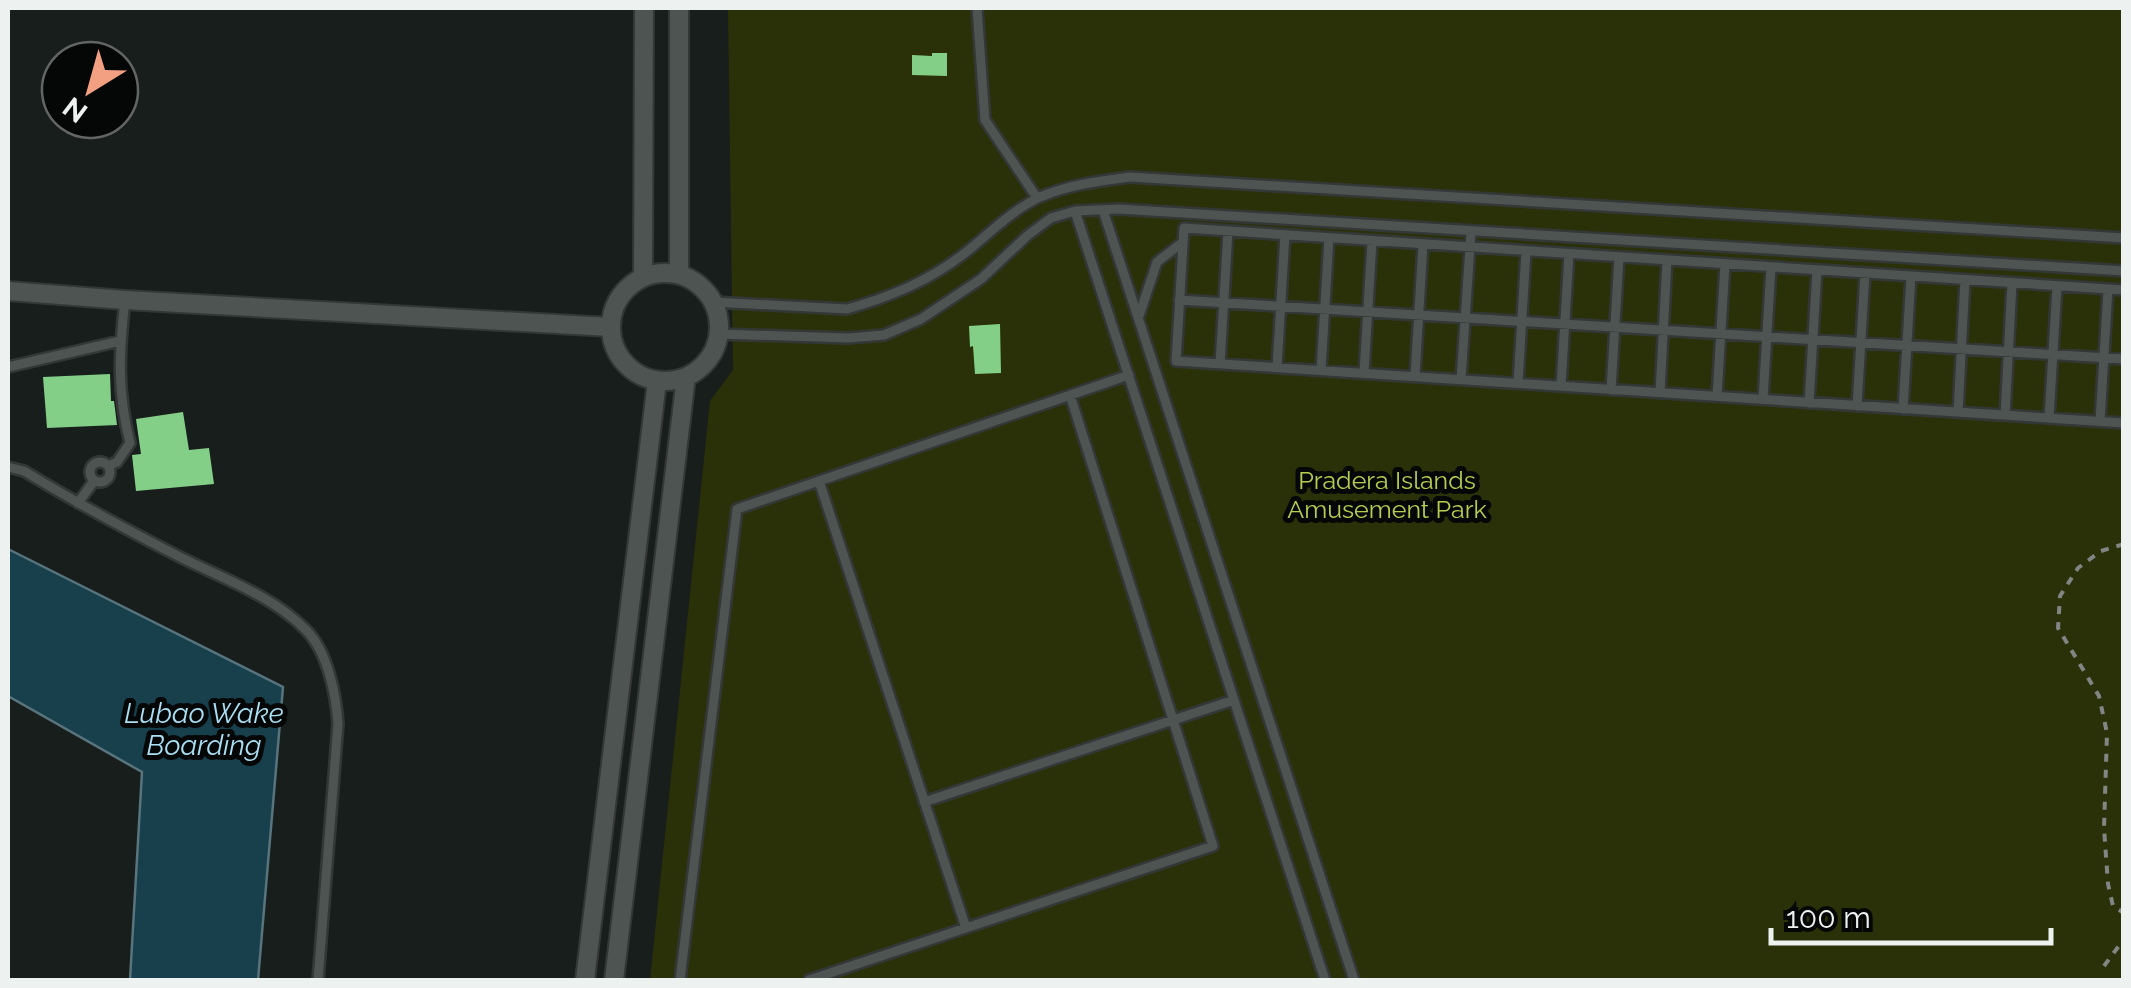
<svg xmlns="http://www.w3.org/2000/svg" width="2131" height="988" font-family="Raleway,sans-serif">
<rect width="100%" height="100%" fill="#181e1c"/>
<path fill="#2a3108" d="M728,8H2123V980H650L710,401L733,370Z"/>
<path fill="#183f4c" stroke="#58747d" stroke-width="2.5" d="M8,549L283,687L258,980H130L142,772L8,696Z"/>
<path fill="#84cf88" d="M932,53H947V76L912,75V55L932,56Z
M1000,324L1001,373L975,374L973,346L970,347L969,326Z
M110,374L111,401H114L117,425L47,428L43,377Z
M183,412L189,450L209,448L214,484L136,491L132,455L141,454L136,419Z"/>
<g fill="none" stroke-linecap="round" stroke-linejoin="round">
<defs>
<path id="service" d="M977,8L985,120L1037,198
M1103,210L1354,980
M1075,211L1325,980
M2124,290L1184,228L1176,361L2124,423
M1179,300L2124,359
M713,302L847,309C890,297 929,281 965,253C989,234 1012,210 1040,197C1068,185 1099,181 1130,177L2124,238
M1139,316L1157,262L1183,242
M719,334L848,338L884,335L921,319L981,279L1028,235L1051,218L1075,211L1119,209L2124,271
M1220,364L1228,231
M8,367L120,341
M1277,367L1285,235
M1321,370L1329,238
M1364,373L1372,241
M1415,376L1423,244
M1461,379L1471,232
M1518,383L1526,251
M1561,386L1569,254
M1611,390L1619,257
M1660,393L1667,260
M1717,396L1725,264
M1763,399L1771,267
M1809,403L1817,270
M1857,406L1865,273
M1903,409L1911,276
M1958,412L1965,280
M2005,415L2012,283
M2049,418L2057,286
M2100,421L2108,289
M90 472a10 10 0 1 1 20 0a10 10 0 1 1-20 0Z
M108,466L117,462L130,443C117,391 119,353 125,300
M8,467L24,471C75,502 127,530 180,557C222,578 273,596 306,630C328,652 336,695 338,724L318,980
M819,481L966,928
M78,503L94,481
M924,802L1234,700
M680,980L737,509L1129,375
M809,980L1213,846L1070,395"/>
<path id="minor" d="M679,8V274
M611 327a54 54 0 1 1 108 0a54 54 0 1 1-108 0Z
M643,277L644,8
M8,291L125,300L610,327
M585,980L657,381
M614,980L686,377"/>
</defs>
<use href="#service" stroke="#333735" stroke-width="14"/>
<use href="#minor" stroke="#333735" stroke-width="22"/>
<path stroke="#818685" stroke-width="4" stroke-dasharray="8 8" stroke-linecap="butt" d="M2124,544L2101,551L2078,568L2060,596L2058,628L2099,696L2107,733L2104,828L2108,884L2113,906L2124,913
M2104,966L2124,939"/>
<use href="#service" stroke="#4d5451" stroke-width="9"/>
<use href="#minor" stroke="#4d5451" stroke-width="18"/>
</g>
<g text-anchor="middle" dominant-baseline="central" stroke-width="10" stroke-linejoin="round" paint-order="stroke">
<g font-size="25" fill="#b6ce4f" stroke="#050707">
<text x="1387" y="480">Pradera Islands<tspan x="1387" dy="29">Amusement Park</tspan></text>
</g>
<g font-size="28" font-style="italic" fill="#aadff4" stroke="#050707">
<text x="204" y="713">Lubao Wake<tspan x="204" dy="32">Boarding</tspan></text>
</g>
</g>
<rect width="2131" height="988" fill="none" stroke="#edf1f0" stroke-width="20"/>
<g transform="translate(90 90) rotate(217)"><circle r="48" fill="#050707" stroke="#626564" stroke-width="2.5"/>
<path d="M0-8L18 38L0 25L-18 38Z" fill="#f39f82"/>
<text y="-15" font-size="28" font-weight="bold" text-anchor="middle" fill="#edf1f0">N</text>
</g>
<path d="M1771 928v15h280v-15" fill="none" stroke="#edf1f0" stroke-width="5"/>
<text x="1786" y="928" font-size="30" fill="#edf1f0" stroke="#050707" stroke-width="8" paint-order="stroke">100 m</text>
</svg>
